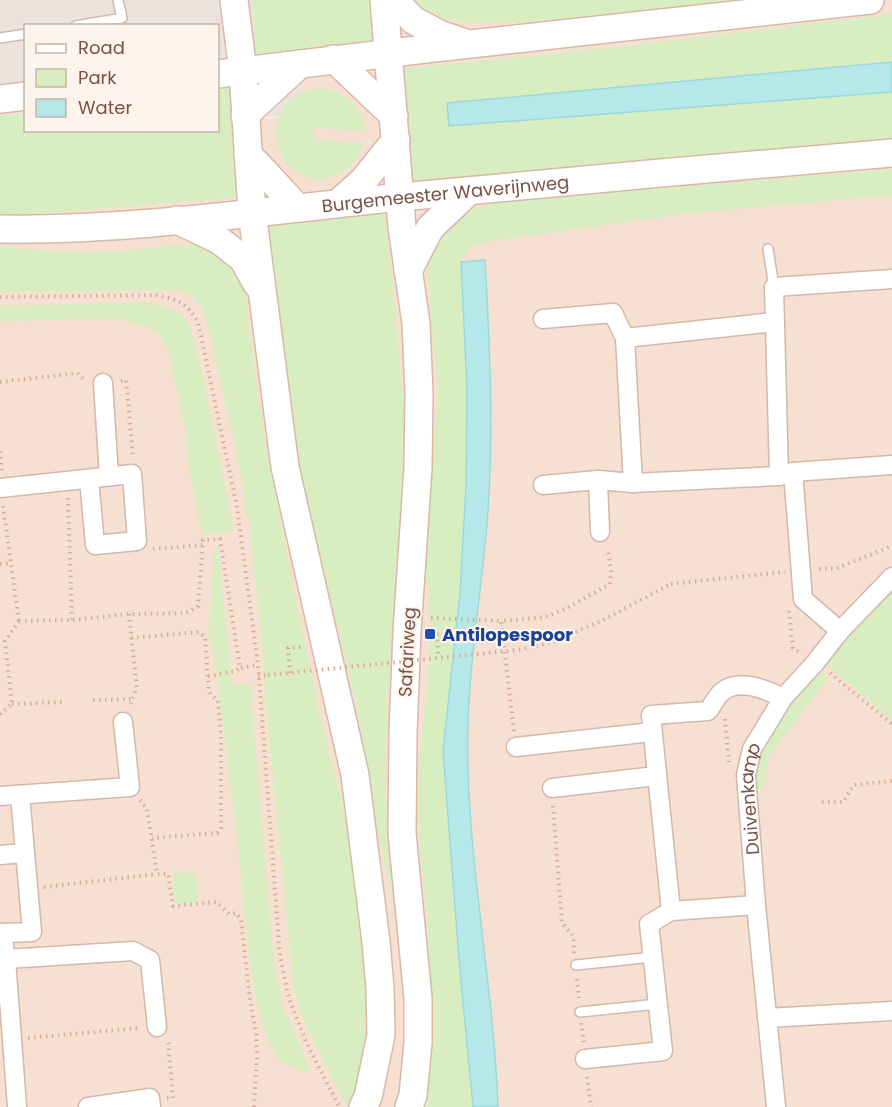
<svg xmlns="http://www.w3.org/2000/svg" width="892" height="1107" font-family="Poppins,sans-serif">
<rect width="100%" height="100%" fill="#fef0e3"/>
<path fill="#f6e0d1" d="M293,0H892V1107H0V139L218,130V122L305,116Z"/>
<path fill="#ede3de" d="M0,0H293L305,116L218,118V26H26L25,123H0Z"/>
<path fill="#d8edc0" d="M252,0H373L377,45L257,59Z
M409,0H786L521,22C482,23 440,27 409,0Z
M892,14V62L447,103L450,126L892,92V141L411,189L400,69L625,46Z
M228,83L240,197L0,217V116L25,113L26,130H218V85Z
M322,88C347,92 362,106 366,131L317,128L314,131V136L319,139L364,144C359,159 350,171 334,176C271,195 249,94 322,88Z
M892,169V195L690,213L492,241C474,245 469,244 461,262L467,389L466,485L460,593L459,959L473,1107H426L432,1059L433,1016L428,928L417,814L419,762L427,690L431,626L426,577V516L438,397L427,268L431,245L459,212L503,201Z
M384,212L393,282L406,435L404,488L388,694L386,751V800L396,912L378,833L355,697L303,488L291,423L263,222Z
M203,243L228,255L245,288L254,367L268,458L318,708L350,832L368,983V1023L363,1072L350,1107H347L303,1019L294,990L266,706L263,650L250,529L236,448L204,310L192,296L180,290L0,292V246L57,252L120,251Z
M146,302L169,308L183,316L191,329L201,367L234,531L202,534L190,472L184,421L167,346L160,334L147,327L120,319L0,321V306Z
M218,547L232,685L250,684L274,962L282,1003L311,1071H301L279,1060L270,1045L258,1010L248,948L236,824L215,659L208,634L215,548Z
M892,590V720L826,665L866,615Z
M820,671L828,678L768,757C765,768 768,779 765,789L761,790L757,787C748,745 794,701 820,671Z
M196,872L198,903L175,904L173,873Z"/>
<path fill="#b6e8e9" stroke="#9bdadc" stroke-width="1.5" d="M892,62V92L449,126L447,103Z
M485,260C490,348 494,436 487,524C480,605 465,686 468,768C471,881 494,994 498,1107H473L459,959L443,751L460,593L466,485L467,389L461,262Z"/>
<g fill="none" stroke-linecap="round" stroke-linejoin="round">
<defs>
<path id="lane" d="M76,26L122,18L118,0
M0,38L26,34
M768,249L774,287
M576,965L653,957
M580,1012L658,1004"/>
<g id="street">
<path d="M543,319L613,313L625,338L633,483"/>
<path d="M625,338L775,322"/>
<path d="M103,383L109,476"/>
<path d="M793,472L803,599L840,631"/>
<path d="M779,476L774,287L892,279"/>
<path d="M598,480L600,532"/>
<path d="M543,485L598,480L633,483L779,476L793,472L892,465"/>
<path d="M0,488L132,474L137,541L95,545L89,479"/>
<path d="M516,747L652,732"/>
<path d="M552,788L656,776"/>
<path d="M0,796L130,787L123,722"/>
<path d="M0,855L24,853"/>
<path d="M671,911L651,715L708,711C712,706 717,695 723,691C740,678 767,690 783,698"/>
<path d="M2,933L32,932L20,795"/>
<path d="M0,934L2,933L6,959L17,1107"/>
<path d="M6,959L133,951L150,960L157,1027"/>
<path d="M767,1018L892,1011"/>
<path d="M585,1059L663,1051L649,924L671,911L756,905"/>
<path d="M88,1107L150,1098L151,1107"/>
<path id="s1" d="M776,1107L756,905L746,775L752,749L783,698L815,663L840,631L892,577"/>
</g>
<g id="secondary">
<path d="M234,0L243,71L252,212L285,467L355,775L376,942L380,988L381,1035L368,1097L363,1107"/>
<path d="M384,0L402,227L416,323L419,393L418,468L407,632L403,732L402,833L418,998V1043L413,1095L409,1107"/>
<path d="M394,0L413,20L439,34L463,42"/>
<path d="M334,59L394,116"/>
<path d="M218,74L425,49L870,0"/>
<path d="M0,99L26,96"/>
<path d="M245,115L300,64"/>
<path d="M248,155C266,172 281,191 298,208"/>
<path d="M337,204L363,181L396,140"/>
<path d="M177,220L219,240L243,259L257,284"/>
<path id="s2" d="M0,229C134,231 268,210 401,197C565,181 728,167 892,153"/>
<path d="M408,271L430,228L469,191"/>
</g>
</defs>
<use href="#lane" stroke="#d2b8ab" stroke-width="12"/>
<use href="#street" stroke="#d2b8ab" stroke-width="21"/>
<use href="#secondary" stroke="#d9b8aa" stroke-width="30"/>
<path stroke="#dbab9b" stroke-width="4" stroke-dasharray="1.5 4.5" stroke-linecap="butt" d="M0,297L156,295C178,300 185,301 198,322L237,507L258,665L280,956L289,999L307,1044L339,1106
M121,381L126,380L133,458
M0,382L77,373L86,381
M0,451L2,472
M68,498L72,620
M3,506L19,621
M153,549L203,545
M0,564L11,563
M819,569L837,568L892,546
M671,584L785,572
M789,611L793,648L801,653
M129,614L137,688L129,708
M431,618L501,621
M19,621L72,620L129,614L186,613L198,606L203,540L220,539L240,668L258,665
M430,634L437,635L438,657
M131,638L199,632L205,637L209,692L218,701L221,733V828L217,833L152,838
M290,673L288,648L302,647L303,649
M830,673L892,724
M208,676L236,671L240,668
M258,676L268,675
M93,700L132,699
M12,704L63,702
M0,714L12,704L5,641L19,621
M725,719L729,762
M514,731L501,621L545,617L565,609L610,584L611,571L608,549
M140,800L147,809L157,874H168L173,906L217,902L229,914L236,913L241,920L250,1000L256,1032L257,1055L254,1107
M822,802H843L854,785L892,781
M553,806L562,923L573,936L574,953
M44,887L157,874
M577,979L579,998
M581,1023L584,1043
M28,1038L140,1028
M587,1077L591,1107
M167,1098H173L168,1040"/>
<use href="#lane" stroke="#fff" stroke-width="9"/>
<use href="#street" stroke="#fff" stroke-width="18"/>
<use href="#secondary" stroke="#fff" stroke-width="27"/>
<path stroke="#dbab9b" stroke-width="4" stroke-dasharray="1.5 4.5" stroke-linecap="butt" d="M268,675L517,650L550,643L601,621L671,584"/>
</g>
<rect fill="#1a4fb4" stroke="#fff4eb" stroke-width="2" x="424" y="628" width="12" height="12" rx="3"/>
<g text-anchor="middle" dominant-baseline="central" stroke-width="4.5" stroke-linejoin="round" paint-order="stroke">
<g font-size="18" fill="#785247" stroke="#fff4eb">
<text stroke="none"><textPath href="#s2" startOffset="447">Burgemeester Waverijnweg</textPath></text>
<text transform="translate(407 652) rotate(-87)">Safariweg</text>
<text stroke="none"><textPath href="#s1" startOffset="310">Duivenkamp</textPath></text>
</g>
<g font-size="18" font-weight="bold" fill="#164399" stroke="#fff4eb" text-anchor="start">
<text x="442" y="634">Antilopespoor</text>
</g>
</g>
<rect x="24" y="24" width="195" height="108" fill="#fff4eb" stroke="#c9b3a9" stroke-width="1.5"/>
<rect x="36" y="44" width="30" height="9" fill="#ffffff" stroke="#c9b3a9" stroke-width="1.5"/>
<text x="78" y="54" font-size="18" fill="#785247">Road</text>
<rect x="36" y="69" width="30" height="18" fill="#d8edc0" stroke="#c9b3a9" stroke-width="1.5"/>
<text x="78" y="84" font-size="18" fill="#785247">Park</text>
<rect x="36" y="99" width="30" height="18" fill="#b6e8e9" stroke="#c9b3a9" stroke-width="1.5"/>
<text x="78" y="114" font-size="18" fill="#785247">Water</text>
</svg>
